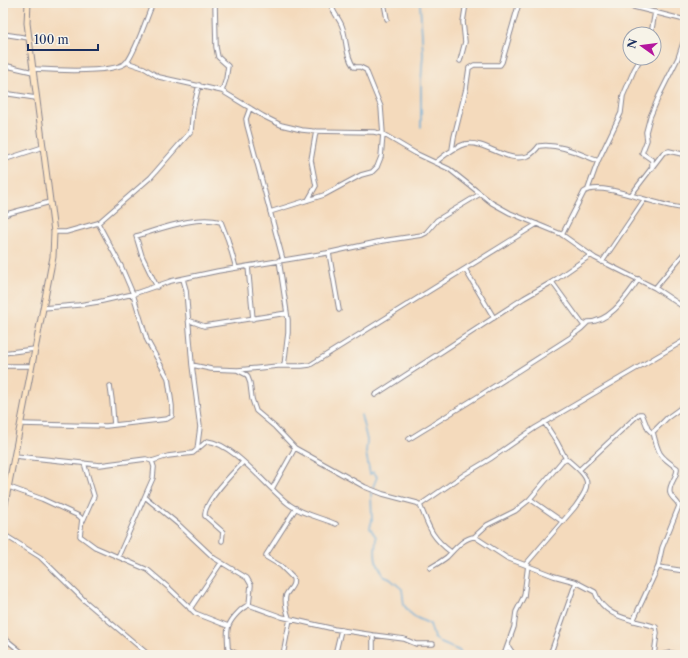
<svg xmlns="http://www.w3.org/2000/svg" width="688" height="658" font-family="'Libre Caslon Text',serif">
<rect width="100%" height="100%" fill="#f7f3e8"/>
<filter id="ink" filterUnits="userSpaceOnUse"><feTurbulence type="fractalNoise" baseFrequency=".025" numOctaves="2"/><feDisplacementMap in="SourceGraphic" scale="8" xChannelSelector="R" yChannelSelector="G"/><feConvolveMatrix kernelMatrix="1 2 1 2 8 2 1 2 1" color-interpolation-filters="sRGB"/></filter>
<filter id="wash" filterUnits="userSpaceOnUse"><feTurbulence type="fractalNoise" baseFrequency=".012" numOctaves="4" result="noise"/><feDisplacementMap in="SourceGraphic" scale="16" xChannelSelector="R" yChannelSelector="G"/><feGaussianBlur stdDeviation="0.9" result="paint"/><feColorMatrix in="noise" values="0 0 0 0 0 0 0 0 0 0 0 0 0 0 0 0 0 1.4 0 .05"/><feComposite in="paint" operator="in"/></filter>
<g filter="url(#wash)">
<rect width="100%" height="100%" fill="#f4dabc"/>
<g fill="none" stroke-linecap="round" stroke-linejoin="round">
<path stroke="#60a7d6" stroke-width="1.5" d="M420,3L423,54L421,83V127
M361,415L367,440L366,453L370,474L374,472L377,477L373,487
M371,492L372,520L370,528L376,537C376,544 374,553 376,561C378,566 382,570 383,576L390,579L402,589L404,605L409,612L415,617L430,624L434,638L441,643L460,651L461,655"/>
</g>
</g>
<g filter="url(#ink)">
<g fill="none" stroke-linecap="round" stroke-linejoin="round">
<defs>
<path id="minor" d="M215,3L216,47L218,57L228,66L226,79L222,91
M384,3L387,19
M618,3L685,20
M3,34L29,38
M651,34L655,12
M460,61L465,42L463,22L466,3
M126,62L144,68L159,77L222,91L263,116L281,125L302,130L312,131L374,132L383,134L415,153L449,169L492,203L510,213L561,234L595,258L655,288L685,308
M3,65L33,72
M33,69C50,70 115,74 127,62C135,53 147,17 153,3
M3,93L36,98
M250,108L246,119L247,125L283,260
M452,150L454,137L466,89L469,68L474,65H500L502,62L519,3
M3,160L43,147
M436,162C444,156 454,147 465,144C486,140 506,164 528,156C532,154 536,150 539,146C559,143 580,154 598,161
M652,168V160L642,153L647,140L646,132L650,117L659,96L678,58L685,37
M588,189L598,161L621,113L623,96L634,70L641,58
M631,195L663,153L669,151L682,154L685,152
M308,200L316,186L311,160L316,131
M270,212L324,195L361,175L372,172L377,167L381,157L383,134L381,107L366,70L360,67H354C345,55 347,39 342,26C339,18 332,12 331,3
M3,215L50,202
M54,232H66L98,223L151,177L191,131L193,109L199,85
M562,235L584,192C603,179 661,209 685,208
M329,253L339,310
M279,260L288,320V333L284,366
M602,262L644,200
M248,266L253,319
M465,269L494,318
M183,279L186,290L192,365L200,427L197,450
M157,287L142,256L136,236C161,229 195,215 221,222L228,240L236,268
M655,288L685,252
M43,308L79,305L98,302L133,294L171,281L218,271L327,253L382,241L422,235L426,233L437,220L480,194
M188,320L204,326L287,313
M584,326L588,322C611,322 627,295 639,279
M3,353L35,349
M192,365L211,369L237,370L247,375L250,383L252,399L256,411L275,427L295,448L365,487L383,494L417,503L420,505C429,527 431,537 451,552
M3,366H32
M238,370L278,366H302L310,365L537,224
M110,386L112,400L114,425
M375,395L524,298L552,282L591,255
M544,422L557,442L566,459
M21,424L106,426L167,419L172,416V406L168,378L147,340L133,294L121,266L98,223
M653,432C658,453 659,456 677,468C678,477 668,484 670,493C671,498 678,501 679,506L662,548L658,567
M409,439L482,394L571,337C575,332 580,331 584,326L552,282
M15,456L100,465L146,459L152,461L154,467L153,478L118,557
M152,461L168,456L193,453L207,441C235,444 268,489 290,505C302,514 322,518 336,524
M579,470L639,414H642L648,429L652,433L667,418L685,405
M9,487L42,499L79,516L82,519L80,536L95,547L148,570L169,588L195,613L228,626
M272,489L295,448
M145,497L178,524L214,558L247,578L251,585L249,605
M530,499L563,522
M420,505L465,474L490,459L535,428L685,340
M83,521L94,496L84,463
M3,534L40,557L85,601L149,655
M474,537L487,525L515,511L529,500L563,460H568C590,479 593,482 575,507L526,564
M222,541L223,532L205,516C203,502 234,472 243,462
M430,568C435,565 442,561 447,557C454,550 464,537 475,537L507,558L554,576L576,582L595,592C604,619 633,619 656,627L657,633L654,655
M190,609L221,563
M289,618C287,612 284,602 286,595C289,589 295,586 293,578L281,566L266,557V555L296,508
M633,621L658,567L685,571
M373,635V655
M3,637L25,655
M508,646L514,655
M240,655L229,650L228,648C228,641 226,631 229,625C232,618 242,607 249,605L282,617L334,629L373,635L404,639L416,644H433
M283,655L290,619
M335,655L341,630
M504,655L514,627L516,612L524,596L528,565
M550,655L576,582
M661,655L670,653L685,655"/>
<path id="secondary" d="M3,514L53,257L54,232L27,23L28,3"/>
</defs>
<use href="#minor" stroke="#88848d" stroke-width="5.5"/>
<use href="#secondary" stroke="#88848d" stroke-width="7"/>
<use href="#minor" stroke="#fff" stroke-width="3.5"/>
<use href="#secondary" stroke="#fde5c5" stroke-width="5"/>
</g>
</g>
<rect width="688" height="658" fill="none" stroke="#f7f3e8" stroke-width="16"/>
<g transform="translate(642 46) rotate(284)"><circle r="19" fill="#f7f3e8" stroke="#9fa5b1"/>
<path d="M0-3L7 15L0 10L-7 15Z" fill="#b5179e"/>
<text y="-6" font-size="11" font-weight="bold" text-anchor="middle" fill="#1b2f5e">N</text>
</g>
<path d="M28 44v6h70v-6" fill="none" stroke="#1b2f5e" stroke-width="2"/>
<text x="34" y="44" font-size="12" fill="#1b2f5e" stroke="#f7f3e8" stroke-width="3" paint-order="stroke">100 m</text>
</svg>
